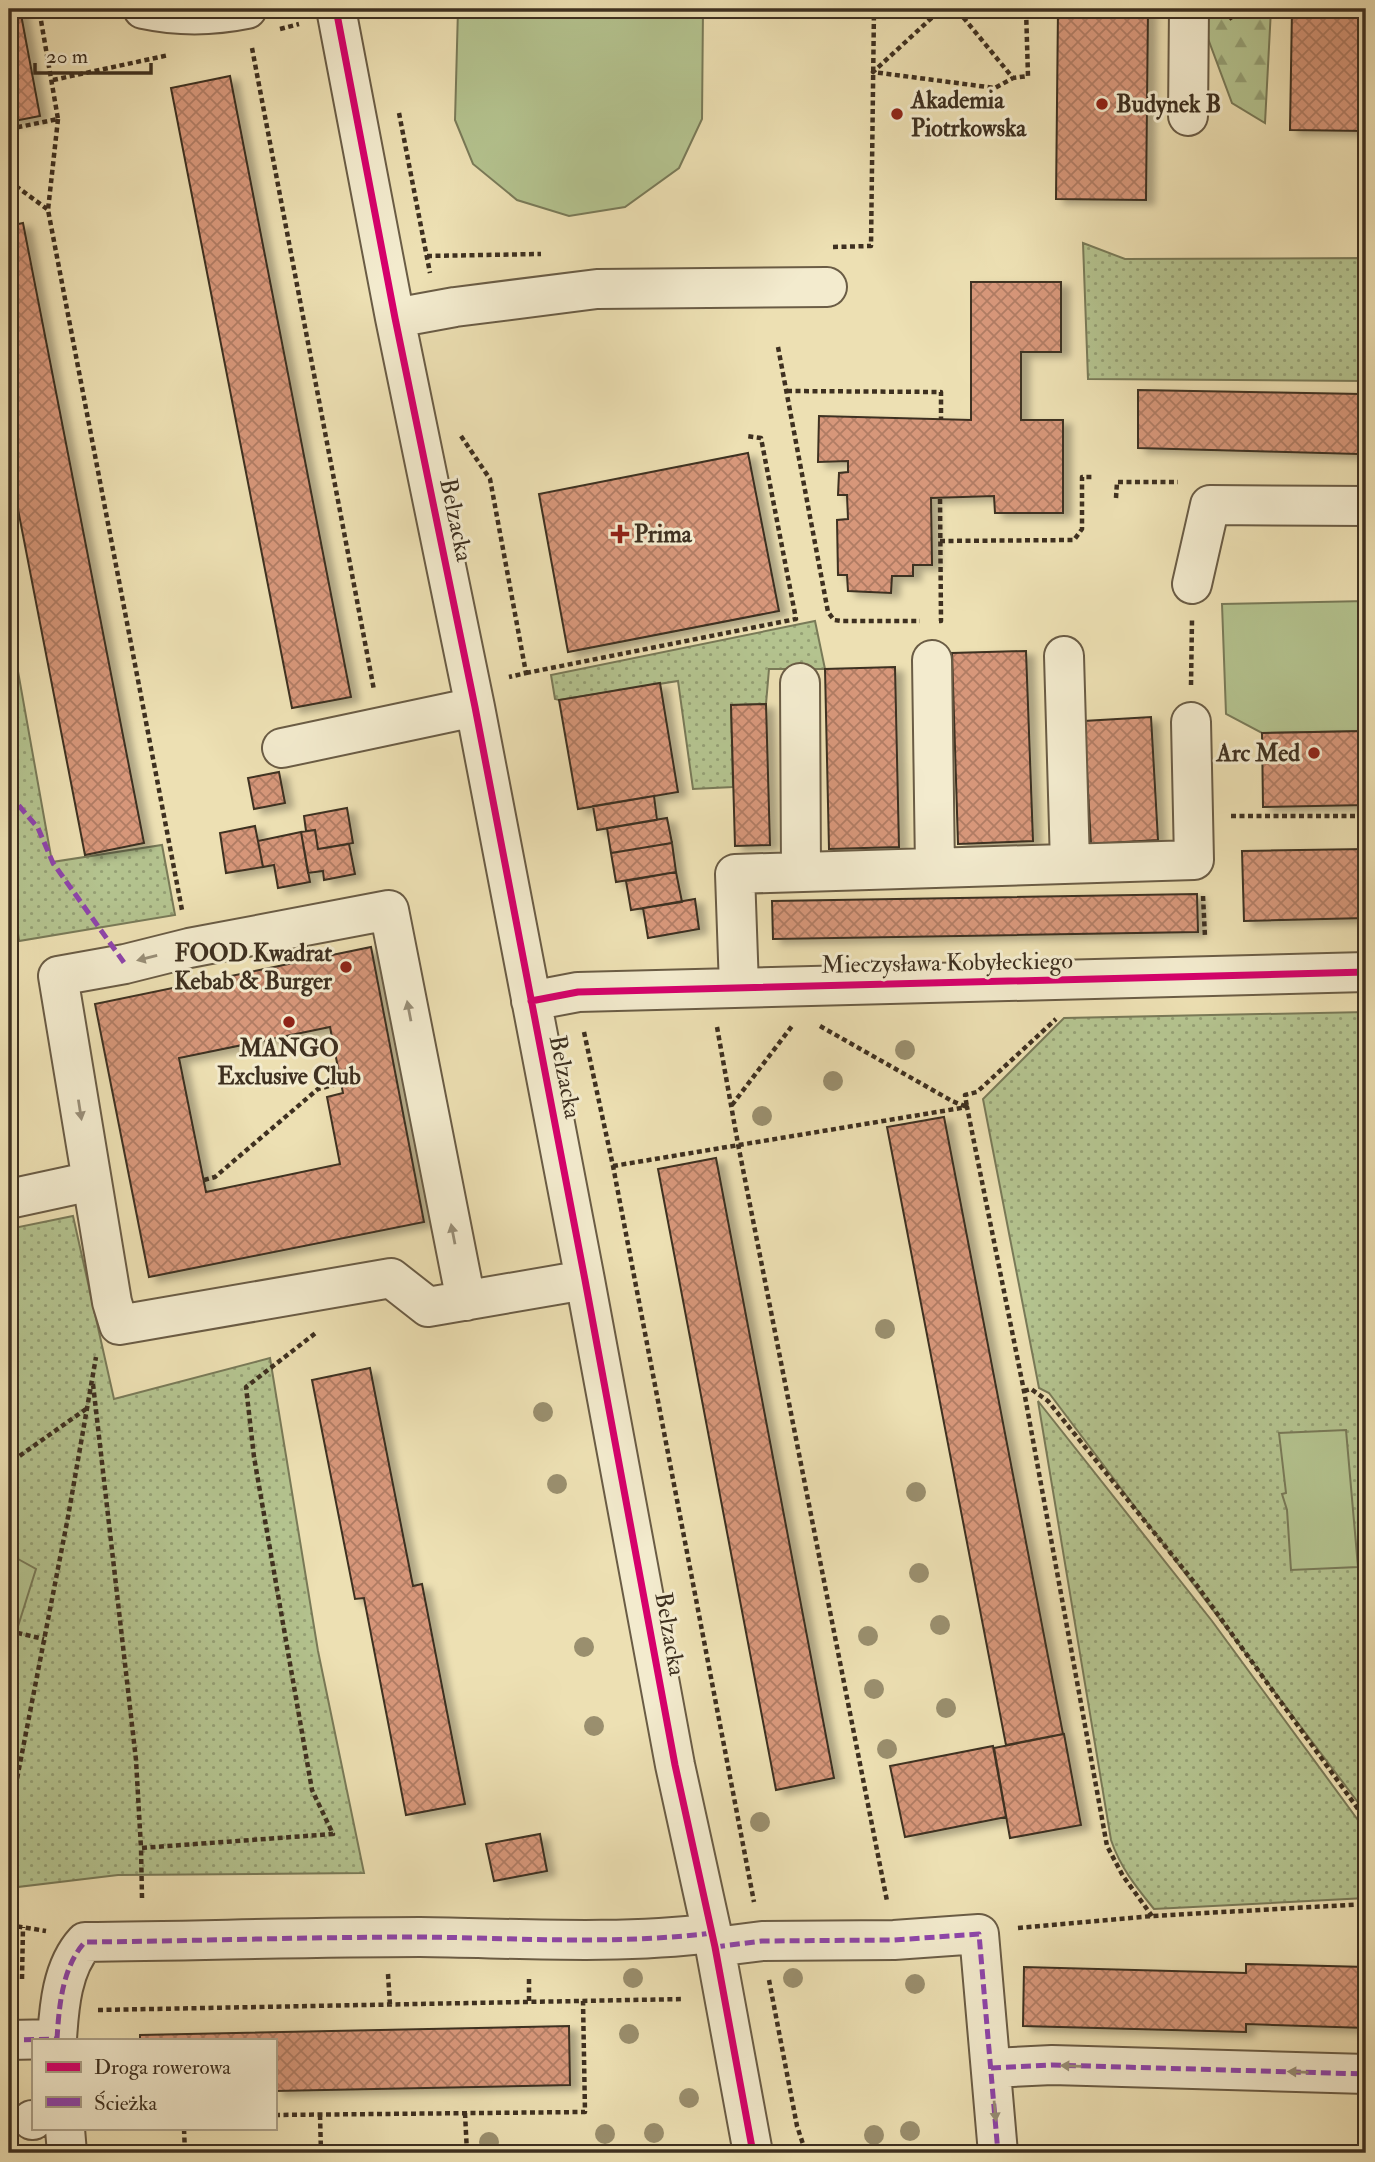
<svg xmlns="http://www.w3.org/2000/svg" width="1375" height="2162" font-family="'IM FELL Double Pica',serif">
<defs>
<pattern id="grass-dots" width="8" height="8" patternUnits="userSpaceOnUse" patternTransform="scale(1.75)"><rect width="8" height="8" fill="#b4c38f"/><path d="M2 2h.1M6 6h.1" fill="none" stroke="#949f74" stroke-width="1.8" stroke-linecap="round"/></pattern>
<pattern id="forest-firs" width="22" height="20" patternUnits="userSpaceOnUse" patternTransform="scale(1.75)"><rect width="22" height="20" fill="#b4c38f"/><path d="M5 1l3.5 6h-7zM16 11l3.5 6h-7z" fill="#949f74"/></pattern>
<pattern id="building-cross-hatch" width="8" height="8" patternUnits="userSpaceOnUse" patternTransform="scale(1.75)"><rect width="8" height="8" fill="#d7977a"/><path d="M0 0l8 8M0 8l8-8" fill="none" stroke="#b07c64"/></pattern>
<filter id="shadow"><feDropShadow dx="8" dy="4.5" stdDeviation="3.5" flood-color="#0004"/></filter>
</defs>
<rect width="100%" height="100%" fill="#ede0b3"/>
<filter id="stains"><feTurbulence type="fractalNoise" baseFrequency=".00286" numOctaves="4"/><feColorMatrix values="0 0 0 0 .2 0 0 0 0 .09 0 0 0 0 .02 0 0 0 .5 -.17"/></filter>
<radialGradient id="worn" r=".72"><stop offset=".6" stop-color="#630" stop-opacity="0"/><stop offset="1" stop-color="#630" stop-opacity=".3"/></radialGradient>
<path fill="url(#grass-dots)" stroke="#797a58" stroke-width="2" d="M1083,243L1125,259L1366,258V381L1088,379Z
M9,621L52,862L162,845L175,915L19,941L16,920L9,921Z
M815,621L825,669H769L766,704L731,705L733,787L693,789L678,681L559,700L555,699L551,675Z
M1366,1012V1813L1049,1393L1039,1388L983,1099L1064,1018Z
M73,1216L114,1399L270,1358L318,1651L364,1873L118,1875L9,1888V1229Z
M1038,1401L1212,1621L1366,1831V1898L1154,1909C1136,1887 1120,1867 1111,1840Z"/>
<path fill="url(#forest-firs)" stroke="#797a58" stroke-width="2" d="M1197,9H1271L1265,123L1232,103Z"/>
<path fill="#b4c38f" stroke="#797a58" stroke-width="2" d="M458,9H703L702,119L679,168L625,207L569,216L517,200L473,164L455,120Z
M1366,601V731L1262,733L1226,714L1222,604Z
M1346,1430L1358,1567L1291,1570L1287,1510L1282,1494L1286,1493L1279,1433Z
M9,1554L36,1569L9,1655Z"/>
<path fill="url(#building-cross-hatch)" stroke="#3e3020" stroke-width="2" fill-rule="evenodd" filter="url(#shadow)" d="M9,9H20L40,116L9,122Z
M1058,9H1148L1146,200L1056,199Z
M1292,9H1366V131L1290,130Z
M230,76L351,697L292,708L171,88Z
M23,223L144,843L85,855L9,463V226Z
M971,282H1061V352H1021V420H1063V513H995L994,496L931,498L932,565H913V576H892L891,593L848,591L847,575H838L837,520L848,519L847,495H838L839,473L848,472V461L818,462L819,416L971,420Z
M1138,390L1361,394L1358,454L1138,448Z
M1359,403H1366V461H1358Z
M748,453L779,611L568,652L539,494Z
M1026,651L1033,841L958,844L952,653Z
M895,667L899,847L829,849L825,669Z
M660,683L678,792L578,809L559,700Z
M766,704L770,845L735,846L731,705Z
M1151,717L1158,840L1091,844L1084,721Z
M1366,731V805L1263,807L1262,733Z
M279,772L285,803L254,809L248,778Z
M654,796L657,820L597,830L593,806Z
M347,808L353,843L318,849L315,830L306,831L304,816Z
M667,818L672,843L611,853L607,828Z
M255,826L263,867L226,873L220,833Z
M315,830L318,849L349,844L355,874L324,880L323,871L308,873L301,832Z
M301,832L310,882L278,888L274,865L263,867L258,841Z
M672,843L676,872L616,882L611,853Z
M1366,849V918L1244,921L1242,851Z
M676,872L682,902L631,910L626,881Z
M1197,894L1198,932L773,939L772,901Z
M695,899L699,929L648,938L643,908Z
M371,947L424,1222L149,1277L95,1004ZM330,1027L343,1093L327,1097L340,1164L206,1192L179,1058Z
M944,1117L1063,1734L1006,1745L887,1127Z
M716,1158L834,1778L776,1790L658,1169Z
M370,1368L413,1586L422,1584L465,1804L406,1815L364,1598L355,1599L312,1380Z
M1064,1734L1081,1825L1010,1838L994,1748Z
M993,1746L1006,1817L905,1837L890,1766Z
M540,1834L547,1871L494,1881L486,1844Z
M1246,1964L1366,1967V2028L1246,2024V2032L1023,2026L1024,1967L1246,1973Z
M569,2026L570,2085L275,2091V2041H140V2035Z"/>
<g fill="none" stroke-linecap="round" stroke-linejoin="round">
<defs>
<path id="minor" d="M143,9C176,16 213,16 247,9
M336,9L395,318L475,707L585,1280L675,1765L715,1947L753,2153
M1188,116L1189,9
M395,318L455,307L597,289L827,287
M1192,584L1210,505L1366,506
M1064,656L1070,864
M932,660L935,868
M800,683L801,872
M282,748L475,707
M739,987L735,874L1194,860L1191,722
M531,1001L578,992L1366,972
M9,1199L92,1181
M466,1301L389,910L189,948L125,964L58,976L112,1302L119,1325L391,1278L428,1307L585,1280
M715,1947L762,1941L894,1940L979,1934L998,2153
M57,2039C59,2007 62,1967 85,1942C196,1941 308,1937 420,1937C517,1938 616,1945 712,1933
M9,2040L57,2039V2041
M991,2068L1052,2065L1366,2074
M32,2120H33
M65,2129L67,2153"/>
</defs>
<use href="#minor" stroke="#6a5c45" stroke-width="42"/>
<path stroke="#3e3020" stroke-width="4.5" stroke-dasharray="5 3.5" stroke-linecap="butt" d="M935,9L944,15L954,14L959,9
M958,11L1013,78L1028,76L1026,9
M938,12L873,72L995,88L1013,78
M1229,19L1243,9
M280,29L299,24
M252,48L374,690
M53,80L169,55
M399,113L430,273
M58,119L48,210L182,910
M9,129L58,119L39,9
M9,181L47,209
M833,247L871,246L874,9
M427,256L541,254
M778,347L828,612L834,620L841,621H920
M787,391L941,392V420
M461,436L490,479L526,673L509,677
M1116,498L1117,482H1178
M940,541L1074,540L1082,529V477H1093
M939,621H941L940,498
M526,673L796,619L761,438L746,436
M1191,685L1192,620
M1231,816H1366
M1203,896L1205,937
M820,1026L952,1101L967,1107L965,1095L977,1092L1056,1019
M717,1027L738,1144L887,1901
M584,1032L613,1166L754,1902
M732,1105L792,1026
M613,1166L967,1107L1024,1391L1107,1846L1123,1876L1152,1916
M204,1180L215,1177L318,1089L341,1083
M93,1384L136,1760L141,1848
M1024,1391L1031,1389L1048,1401L1198,1587L1366,1820
M9,1469L18,1457L86,1409
M9,1631L44,1639
M9,1820L68,1517L96,1357
M142,1898L141,1848L333,1834L312,1790L254,1457L246,1387L317,1332
M9,1925L46,1931
M1018,1928L1152,1916L1366,1904
M388,1974L390,2005
M22,1979L23,1927
M529,1979V2002
M769,1980L797,2126L806,2153
M98,2010L684,1999
M465,2113L467,2153
M275,2115L585,2112L583,2001
M320,2115L321,2153
M184,2129L185,2153"/>
<use href="#minor" stroke="#f3ebce" stroke-width="38"/>
<path stroke="#8e44ad" stroke-width="5" stroke-dasharray="10 5" stroke-linecap="butt" d="M143,9C176,16 213,16 247,9
M9,794L38,828L53,863L125,964
M715,1947L762,1941L894,1940L979,1934L998,2153
M57,2039C59,2007 62,1967 85,1942C196,1941 308,1937 420,1937C517,1938 616,1945 712,1933
M9,2040L57,2039V2041
M991,2068L1052,2065L1366,2074"/>
<defs>
<path id="cycleway" d="M336,9L395,318L475,707L585,1280L675,1765L715,1947L753,2153
M531,1001L578,992L1366,972"/>
</defs>
<use href="#cycleway" stroke="#f3ebce" stroke-width="11"/>
<use href="#cycleway" stroke="#d6006c" stroke-width="7"/>
</g>
<g fill="#9a8f6e">
<circle cx="905" cy="1050" r="10"/>
<circle cx="833" cy="1081" r="10"/>
<circle cx="762" cy="1116" r="10"/>
<circle cx="885" cy="1329" r="10"/>
<circle cx="543" cy="1412" r="10"/>
<circle cx="557" cy="1484" r="10"/>
<circle cx="916" cy="1492" r="10"/>
<circle cx="919" cy="1573" r="10"/>
<circle cx="940" cy="1625" r="10"/>
<circle cx="868" cy="1636" r="10"/>
<circle cx="584" cy="1647" r="10"/>
<circle cx="874" cy="1689" r="10"/>
<circle cx="946" cy="1708" r="10"/>
<circle cx="594" cy="1726" r="10"/>
<circle cx="887" cy="1749" r="10"/>
<circle cx="760" cy="1822" r="10"/>
<circle cx="633" cy="1978" r="10"/>
<circle cx="793" cy="1978" r="10"/>
<circle cx="915" cy="1984" r="10"/>
<circle cx="629" cy="2034" r="10"/>
<circle cx="689" cy="2098" r="10"/>
<circle cx="910" cy="2131" r="10"/>
<circle cx="654" cy="2133" r="10"/>
<circle cx="605" cy="2134" r="10"/>
<circle cx="874" cy="2135" r="10"/>
<circle cx="489" cy="2142" r="10"/>
</g>
<defs><path id="oneway-solid" d="M-6-.8H1V-3.2L6.5 0L1 3.2V.8H-6Z" transform="scale(1.75)"/></defs>
<g fill="#988e77">
<use href="#oneway-solid" transform="translate(147 958) rotate(166)"/>
<use href="#oneway-solid" transform="translate(409 1011) rotate(-101)"/>
<use href="#oneway-solid" transform="translate(80 1110) rotate(81)"/>
<use href="#oneway-solid" transform="translate(453 1234) rotate(-101)"/>
<use href="#oneway-solid" transform="translate(1071 2066) rotate(-178)"/>
<use href="#oneway-solid" transform="translate(1298 2072) rotate(-178)"/>
<use href="#oneway-solid" transform="translate(995 2111) rotate(85)"/>
</g>
<g fill="#8f2418" stroke="#f3ebce" stroke-width="2.5">
<circle cx="1102" cy="104" r="7"/>
<circle cx="897" cy="114" r="7"/>
<path d="M616.5 523.5h7v7h7v7h-7v7h-7v-7h-7v-7h7z"/>
<circle cx="1314" cy="753" r="7"/>
<circle cx="346" cy="967" r="7"/>
<circle cx="289" cy="1022" r="7"/>
</g>
<g text-anchor="middle" dominant-baseline="central" stroke-width="6" stroke-linejoin="round" paint-order="stroke">
<g font-size="24" font-weight="bold" fill="#3e3020" stroke="#f3ebce" text-anchor="start">
<text x="911" y="100">Akademia<tspan x="911" dy="28">Piotrkowska</tspan></text>
<text x="1116" y="104">Budynek B</text>
<text x="634" y="534">Prima</text>
<text x="1300" y="753" text-anchor="end">Arc Med</text>
<text x="332" y="953" text-anchor="end">FOOD Kwadrat<tspan x="332" dy="28">Kebab &amp; Burger</tspan></text>
<text x="289" y="1048" text-anchor="middle">MANGO<tspan x="289" dy="28">Exclusive Club</tspan></text>
</g>
<g font-size="24" fill="#3e3020" stroke="#f3ebce">
<text transform="translate(456 520) rotate(78)">Belzacka</text>
<text transform="translate(947 963) rotate(-1)">Mieczysława Kobyłeckiego</text>
<text transform="translate(565 1077) rotate(79)">Belzacka</text>
<text transform="translate(670 1634) rotate(80)">Belzacka</text>
</g>
</g>
<rect width="1375" height="2162" fill="none" stroke="#ede0b3" stroke-width="35"/>
<rect x="10" y="10" width="1354" height="2141" fill="none" stroke="#3e3020" stroke-width="3.5"/>
<rect x="18" y="18" width="1340" height="2127" fill="none" stroke="#3e3020" stroke-width="2"/>
<rect x="32" y="2039" width="245" height="91" fill="#f3ebce" stroke="#aba088" stroke-width="2"/>
<rect x="46" y="2062" width="35" height="10" fill="#d6006c" stroke="#aba088" stroke-width="2"/>
<text x="94" y="2074" font-size="21" fill="#3e3020">Droga rowerowa</text>
<rect x="46" y="2097" width="35" height="10" fill="#8e44ad" stroke="#aba088" stroke-width="2"/>
<text x="94" y="2110" font-size="21" fill="#3e3020">Ścieżka</text>
<path d="M35 63v10h116v-10" fill="none" stroke="#3e3020" stroke-width="3.5"/>
<text x="46" y="63" font-size="21" fill="#3e3020" stroke="#f3ebce" stroke-width="5" paint-order="stroke">20 m</text>
<rect width="100%" height="100%" filter="url(#stains)"/>
<rect width="100%" height="100%" fill="url(#worn)"/>
</svg>
